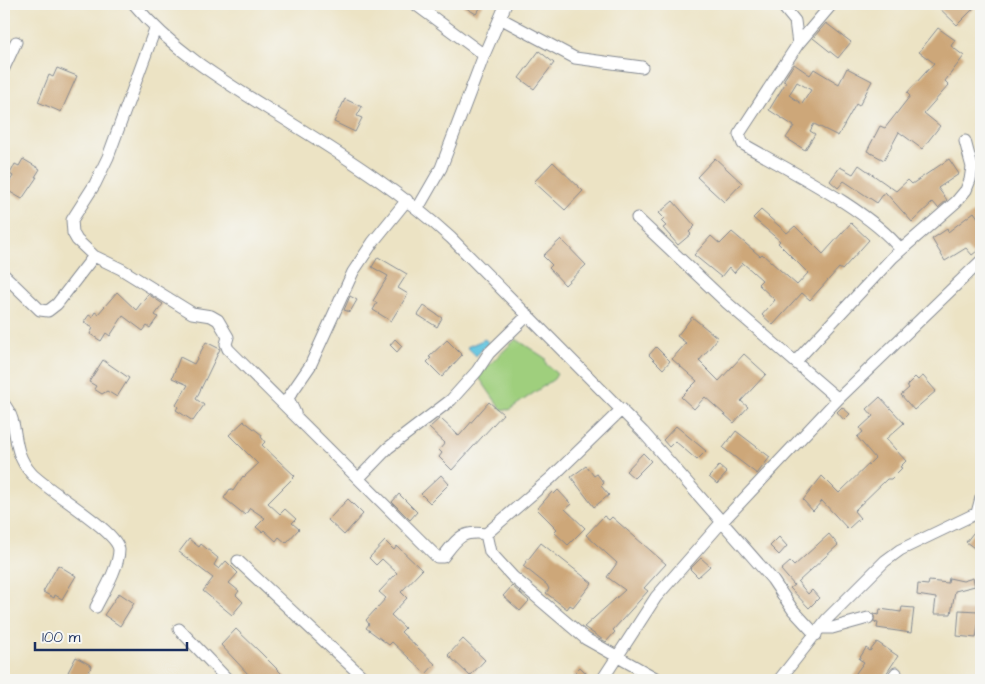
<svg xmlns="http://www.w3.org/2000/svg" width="985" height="684" font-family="'Architects Daughter',sans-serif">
<rect width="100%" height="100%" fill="#f6f6f2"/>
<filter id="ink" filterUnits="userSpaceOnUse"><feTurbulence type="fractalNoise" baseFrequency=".02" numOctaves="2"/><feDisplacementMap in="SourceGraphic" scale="10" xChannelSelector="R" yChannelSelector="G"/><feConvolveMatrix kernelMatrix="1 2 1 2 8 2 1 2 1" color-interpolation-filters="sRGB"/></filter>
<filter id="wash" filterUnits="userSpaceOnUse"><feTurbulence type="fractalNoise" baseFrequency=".0096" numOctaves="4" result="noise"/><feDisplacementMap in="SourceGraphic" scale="20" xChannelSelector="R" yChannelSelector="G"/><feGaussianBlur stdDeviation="1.12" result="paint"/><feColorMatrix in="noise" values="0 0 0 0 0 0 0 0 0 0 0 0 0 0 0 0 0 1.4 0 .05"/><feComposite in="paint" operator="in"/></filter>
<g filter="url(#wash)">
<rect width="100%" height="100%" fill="#ece3c4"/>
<path fill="#9fcf7d" stroke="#5d7f6e" d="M516,339L545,358L546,364L557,374L554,379L509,410L501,409L478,376Z"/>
<path fill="#61c4df" stroke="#3e7a9e" d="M485,339L489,343L476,356L467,347Z"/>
<g id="blocks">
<path fill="#cda779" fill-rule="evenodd" d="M460,4H483L476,14Z
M935,4H969L974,8L957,25Z
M826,23L851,42L838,58L813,38Z
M938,28L955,40L951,46L964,56L945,81L949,85L924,113L940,126L922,149L899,132L884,160L867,151L880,126L885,128L910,96L907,93L934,63L919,52Z
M539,51L554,63L534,89L519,78Z
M794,64L810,75L814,69L839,84L847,68L872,81L859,106L856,104L838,136L814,124L810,131L815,134L805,150L786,138L794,126L769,110L786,82L783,81ZM797,82L811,90L802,104L789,95Z
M57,68L77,76L61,112L38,102L49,75L53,77Z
M345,99L362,107L357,116L362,118L355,132L334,122Z
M715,158L742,183L724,202L697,177Z
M23,159L40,169L35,177H37L22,199L5,189L13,176L10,174L15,164L19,166Z
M949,159L959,174L938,188L947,200L938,208L933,202L912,222L885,192L877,203L844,181L838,188L830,181L840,167L853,174L859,165L896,191L908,180L912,184Z
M553,162L583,191L565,210L534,182Z
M673,201L695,226L689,232L691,234L678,245L663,228L666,226L661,221L664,218L659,213Z
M761,210L787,233L795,226L823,254L851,223L869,240L842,270L839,268L810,300L802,293L773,325L762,315L775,300L758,284L762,280L743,263L734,273L729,267L721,277L694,255L711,236L720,244L732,232L760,256L762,254L797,285L808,273L778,243L780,241L753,218Z
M974,212L981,222V248L972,255L966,248L945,261L932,239L947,229L948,232Z
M561,239L586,265L565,285L549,268L552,265L543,256Z
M378,257L407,274L398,288L408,294L391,321L373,310L377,303L373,301L388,276L372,267Z
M117,292L136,310L148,294L163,304L155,315L158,317L150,328L147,326L143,331L123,316L110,336L106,333L101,341L90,334L93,328L84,322L89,315L92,317L95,312L98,314Z
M350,296L357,300L350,312L344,310Z
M424,306L442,318L437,327L418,315Z
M692,317L718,338L699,361L719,381L744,354L766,374L741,401L748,407L734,423L705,397L694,409L681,397L697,381L672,359L686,343L677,336Z
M395,339L402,346L397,352L390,345Z
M447,340L462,355L442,377L427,362L431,358L429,357Z
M206,342L220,349L196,399L204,405L193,421L176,410L178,407L176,405L188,385L172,378L180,357L194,364Z
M656,347L670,361L663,369L649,355Z
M103,360L129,378L117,397L107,391L102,394L94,389L96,386L89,382Z
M923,376L936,391L914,410L901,395L909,388L907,385L915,377L918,380Z
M880,397L904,423L886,439L906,461L900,467L902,468L891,479H887L854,511L860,518L848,529L822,501L813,511L803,500L822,476L839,493L875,458L857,437L863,432L860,428L873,416L867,409Z
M489,402L503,414L452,470L439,457L442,453L439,450L445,443L429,428L440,418L459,436Z
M842,407L850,414L844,420L837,412Z
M244,421L262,435L261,437L265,442L262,445L295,476L268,503L280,514L285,509L296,519L292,523L299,529L286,543L279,537L276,541L264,530L262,532L256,527L265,518L250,508L245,515L224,498L230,489L233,491L243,476L244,477L258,464L229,435Z
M676,426L706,451L697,460L675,441L669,447L663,440Z
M736,431L770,457L757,474L723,448Z
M643,453L651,461L634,478L626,471Z
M586,466L594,476L597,474L604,483L601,486L609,495L594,507L571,477Z
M719,466L727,473L717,484L709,477Z
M441,475L449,484L430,503L421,494Z
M558,490L571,504L565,509L585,528L568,545L554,532L557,529L537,509L552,492L554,494Z
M399,494L417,512L410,520L392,502Z
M348,499L363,514L344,535L328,520Z
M604,516L609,520L612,517L666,564L644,588L648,591L613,630L615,632L606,642L584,627L625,590L607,577L617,563L586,535Z
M981,523V553L966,542Z
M829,534L838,545L798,582L808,594L812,590L819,598L809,608L790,588L794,585L781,570L790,562L794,566Z
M779,537L787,546L779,555L770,546Z
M189,539L199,547L201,544L218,558L214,565L219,569L226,561L238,573L229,583L239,591L236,595L243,602L232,615L203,591L213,578L179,552Z
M385,541L394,550L397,546L422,570L401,592L407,598L391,615L405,628L401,632L435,664L426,674L392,642L389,645L366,628L369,624L366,620L386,598L379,592L397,573L382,559L376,565L369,558Z
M541,543L592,583L573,607L570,605L567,609L546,593L549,589L547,585L523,566Z
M701,558L710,566L698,577L690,569Z
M58,565L76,576L62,599L55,595L54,598L43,592Z
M949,578L963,581L973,578L975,586L955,591L951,614H934L936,598L917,595L918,584L928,585L929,581L948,583Z
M512,586L529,601L520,611L503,596Z
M119,593L134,603L120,626L104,615Z
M902,607L914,608L911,633L877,628L878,623L874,622V614L879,615L880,609L901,612Z
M959,610L978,611V614H980L976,638L957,636Z
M236,629L261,653L288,680H242L248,674L221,645Z
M463,639L485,660L470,676L448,655Z
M877,642L898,656L882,680H851L864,662L859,659L866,648L870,651Z
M76,657L92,666L84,680L68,672Z
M580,667L589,676L585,680H580L573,674Z"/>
</g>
</g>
<g filter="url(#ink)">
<use href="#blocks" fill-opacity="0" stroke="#848991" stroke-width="1"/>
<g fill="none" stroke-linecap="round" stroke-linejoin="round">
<defs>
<path id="minor" d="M134,4C179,58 236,88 294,125C349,159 403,194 451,238L643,432L772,579L793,610L816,635
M415,4L484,55
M781,4L795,21L798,44L739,134L743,144C788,170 870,210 901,250
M500,18L575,58L642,67
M155,29L108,157L95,184L72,220L73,233L77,240L94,256L121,269L192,313L211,316L218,320L228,337L226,344L228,349L437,557H443C457,539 461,530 486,534L551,478L622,409
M798,44L832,4
M4,68L16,42
M418,208L441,168L484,55L506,4
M637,218L726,302L838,399
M4,275L40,310L48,311L57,304L94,256
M796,361L893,257L956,202L966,190L970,180L972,167L965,141
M4,404C21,425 9,448 31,473C46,490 118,531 119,550C119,567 103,593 96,607
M295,413L288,398L310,366L353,272L373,242L407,200
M359,478L388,448L451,400L477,371L489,353L528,315
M977,513L981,498
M486,534L490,552L513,577L586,639L659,680
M238,561L366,680
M821,628H832L868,618
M179,629L228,680
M602,680L656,597L721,523L838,399L981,261
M779,680L827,619L885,561L900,550L977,513L981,516
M891,680L896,673"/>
</defs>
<use href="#minor" stroke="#848991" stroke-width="13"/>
<use href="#minor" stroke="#fff" stroke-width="11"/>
</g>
</g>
<rect width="985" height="684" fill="none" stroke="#f6f6f2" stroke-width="20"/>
<path d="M35 642v8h152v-8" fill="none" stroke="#1b2f5e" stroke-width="2.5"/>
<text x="42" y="642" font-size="15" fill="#1b2f5e" stroke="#f6f6f2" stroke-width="4" paint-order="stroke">100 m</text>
</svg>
